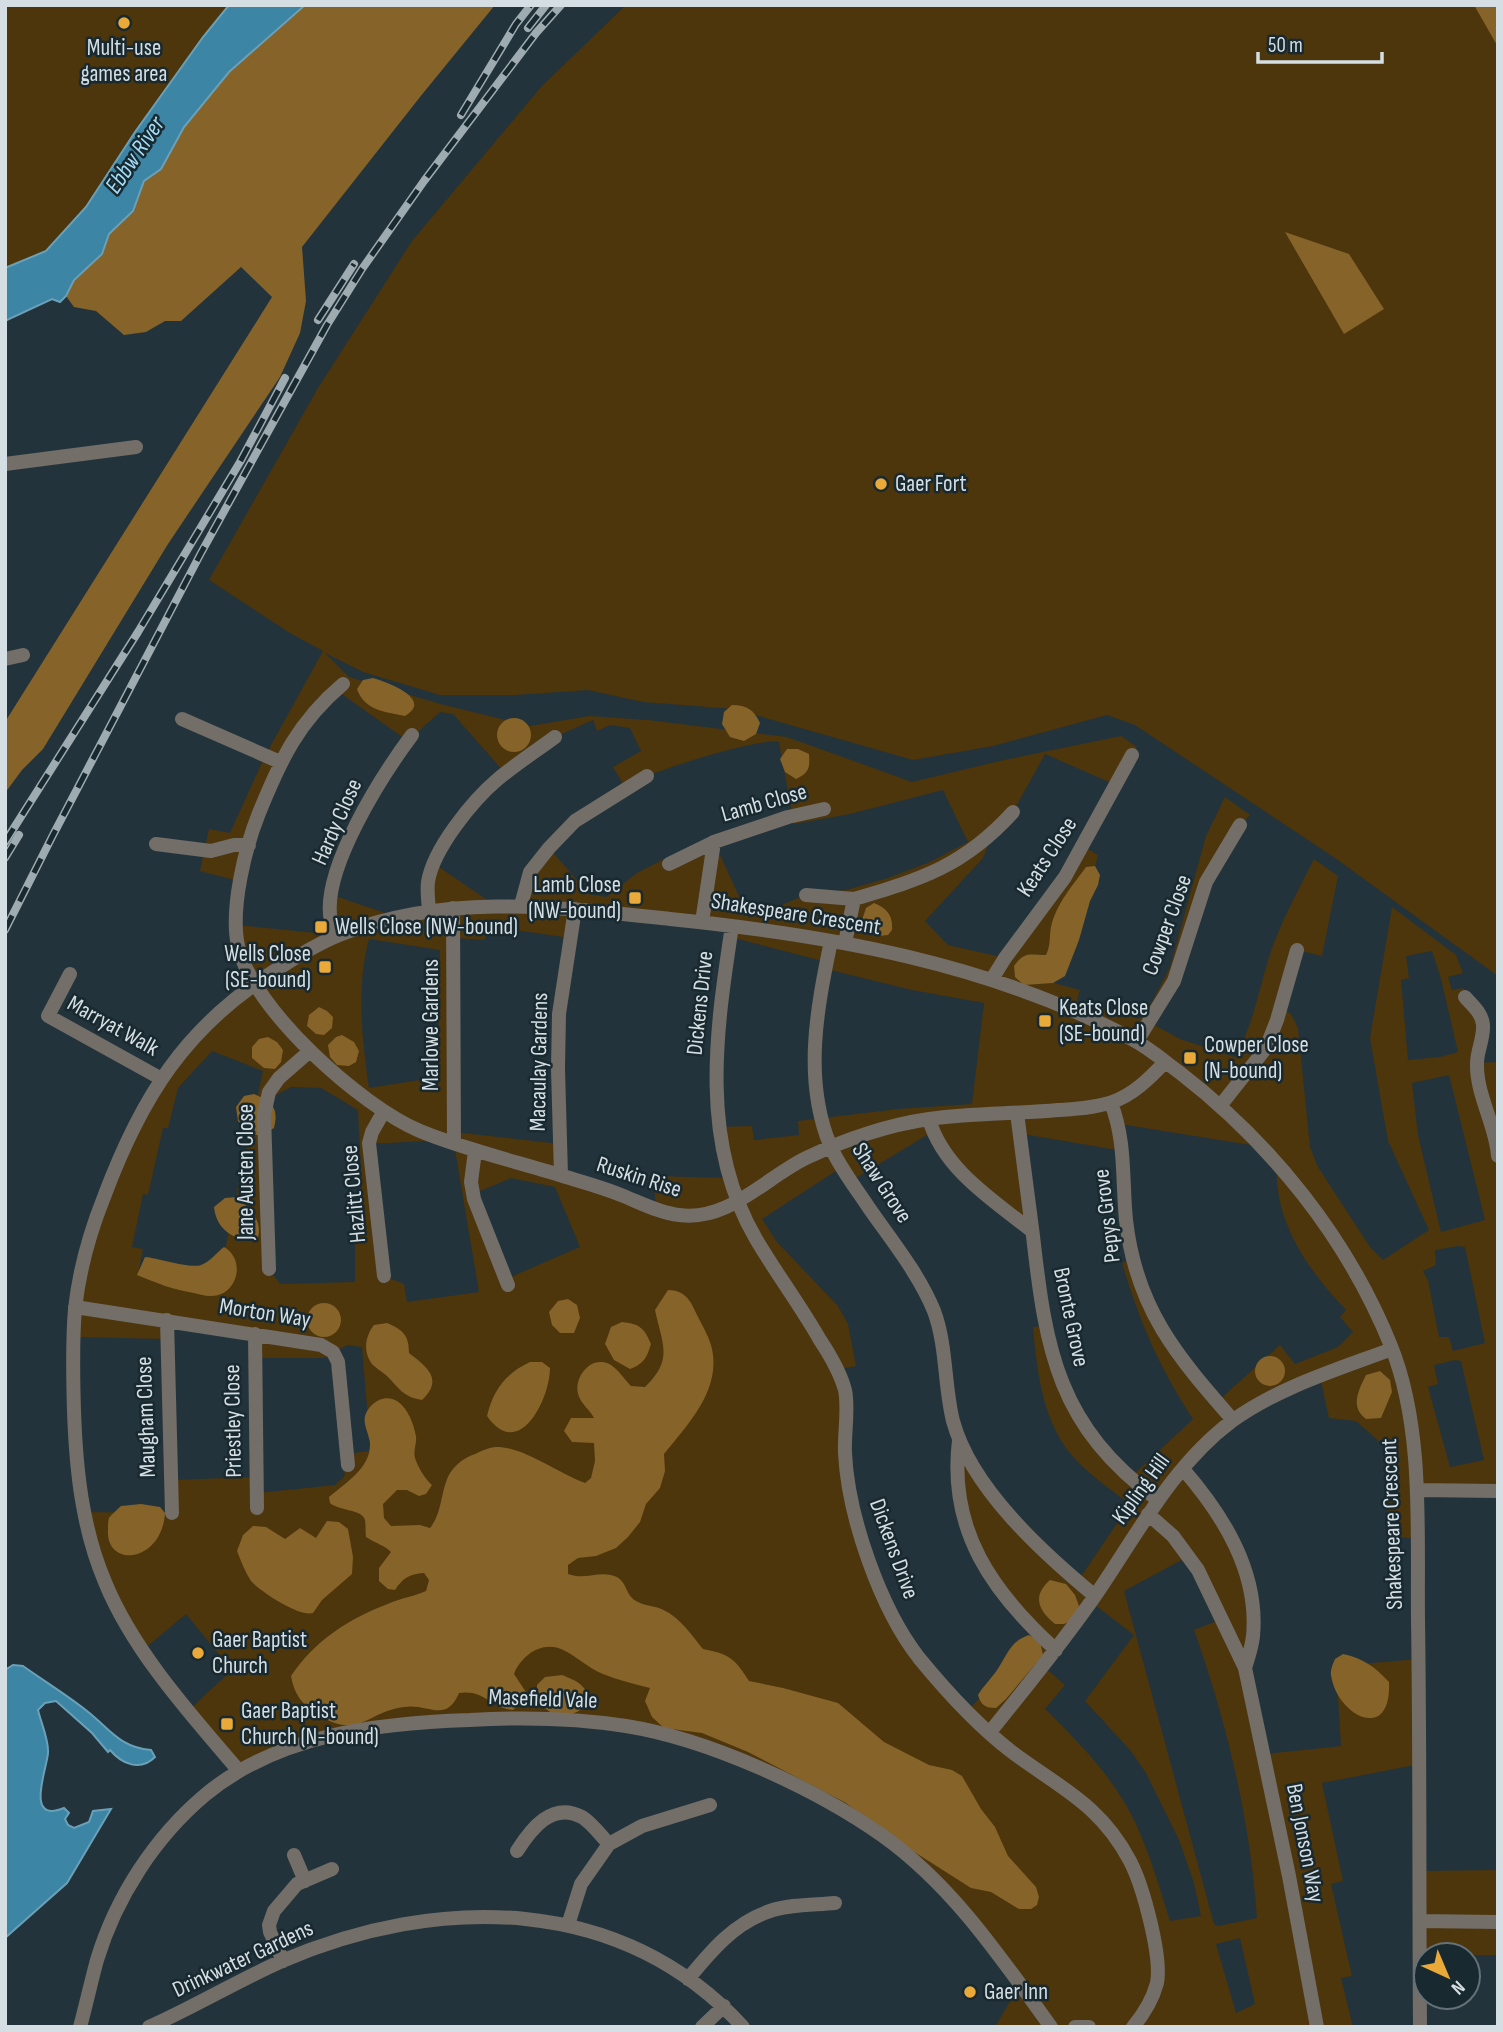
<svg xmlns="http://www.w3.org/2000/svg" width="1503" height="2032" font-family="'Sofia Sans Condensed',sans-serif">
<rect width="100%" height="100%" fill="#22333b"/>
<path fill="#4d350c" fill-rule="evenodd" d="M5,5H229L203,37L135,132L86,207L46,251L5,268Z
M626,5H1498V976L1335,858L1135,725L1107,715L993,746L913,760L734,709L643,702L588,690L515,695H440L363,672L325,653L349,677L444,705L530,726L589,716L648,720L787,737L912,782L1004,760L1121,736L1137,747L1116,785L1045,754L1013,812L992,835L983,858L925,921L948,945L1005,958L1084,847L1098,855L1093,875L1054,983L1080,990L1077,1001L1139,1019L1152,1002L1170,967L1206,836L1225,797L1250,815L1240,825L1195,918L1149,1022L1180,1039L1235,1057C1257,1018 1259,982 1274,943C1285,914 1300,887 1314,859L1338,876L1322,956L1297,950L1281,1009L1291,1014L1298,1028L1310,1147L1318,1167L1370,1247L1383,1260L1429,1230L1388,1141L1370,1038L1392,907L1456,955L1463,973L1448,977L1452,990L1464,988L1465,997L1480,1014L1477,1063L1498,1062V1491L1417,1490L1418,1539L1390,1536L1383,1445L1356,1421L1329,1418L1320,1377L1233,1420L1183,1469L1211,1501L1249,1585L1245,1668L1264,1754L1341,1746L1336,1666L1419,1659L1420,1764L1322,1783L1343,1881L1331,1884L1352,1976L1341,1978L1353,2027H995L1020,1984L926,1872L823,1797L699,1745L569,1721L343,1733L239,1771L189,1710L232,1670L186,1614L143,1650L132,1635L83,1512L172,1513L171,1480L258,1477V1493L335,1485L344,1477L347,1454L369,1451L370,1443L362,1347L347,1345L324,1358H255V1334L167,1320V1339L75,1337L92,1228L160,1078L254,983L237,925L336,935L332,895L397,917L428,909L433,863L496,906L521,905L549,848L589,894L606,897L637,873L666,858L714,842L749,918L806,895L846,890L888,878L930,862L968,842L943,790L850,814L794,824L779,742C758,738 667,767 646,777C639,780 633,785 626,789L613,767L641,751L630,728L610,725L597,731L593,720L555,737L505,773L453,714L440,712L408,741L336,690L280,762L242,882L200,871L209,829L230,833L265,756L323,651L290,633L209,580L318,388L412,241L541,87ZM576,909L731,926L730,937L826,962V969L912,990L984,1003L972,1104L898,1109L798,1121L799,1135L754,1140L752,1126L719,1127L730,1178L653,1176L656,1207L561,1175L560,1144L454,1132L455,938L485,940L487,926L570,938ZM369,939L440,950L438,1077L369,1088C362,1039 356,987 369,939ZM1432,951L1441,979L1458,1052L1440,1057L1408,1060L1401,980L1409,978L1406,956ZM212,1051L263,1071L216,1292L138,1275L143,1249L132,1247L143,1194L148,1195L163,1128H168L178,1088ZM1449,1075L1485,1220L1441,1232L1418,1135L1412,1083ZM291,1087L321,1088L358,1110L364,1232L355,1233V1282L280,1284L269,1269L267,1100ZM1120,1124L1263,1147L1277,1163C1273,1221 1308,1270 1346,1310L1340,1317L1353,1332L1338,1347L1295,1364L1280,1345L1217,1402L1150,1308L1133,1259L1122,1263C1141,1325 1158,1365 1193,1419L1130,1478L1069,1400L1045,1326L1033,1327C1037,1373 1043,1424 1075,1459C1091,1476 1111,1490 1130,1504L1078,1581L980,1475L957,1458L972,1544L1036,1632L968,1711L891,1611L851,1500L837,1370L856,1366L848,1324L838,1306L777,1242L762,1219L842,1167L851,1181L932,1132L975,1186L1032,1231L1023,1134L1123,1151ZM444,1140L454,1144L479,1292L407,1302L404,1284L384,1276L369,1144ZM511,1178L555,1187L580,1247L506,1279L473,1194ZM1458,1246L1465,1247L1485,1343L1453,1351L1449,1337H1439L1428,1280L1423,1271L1436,1265L1435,1250ZM1455,1360L1461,1361L1484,1460L1450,1467L1428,1387L1438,1384L1434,1365ZM1189,1556L1222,1619L1194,1630C1227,1723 1250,1819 1257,1918L1218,1926L1214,1924L1124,1591ZM1091,1602L1134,1635L1085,1701L1130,1750L1146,1773L1179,1840L1194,1883L1201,1916L1170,1921C1160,1888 1150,1855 1136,1824C1115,1779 1080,1743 1045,1709L1065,1685L1043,1666ZM1240,1938L1255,2004L1236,2013L1216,1944Z
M1498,1870V1955H1426L1420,1871Z"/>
<path fill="#866329" d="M305,5H495L420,97L302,247L306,301L300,333L280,377L168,544L43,749L22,770L5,793V722L272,297L241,267L181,321H165L146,332L124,335L96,311L74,307L66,296L74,280L102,254L109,234L133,211L144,181L161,169L184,127L229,72Z
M1474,5H1498V47Z
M1285,232L1349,254L1384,309L1344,334Z
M373,678C387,682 434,699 405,716C385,712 364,710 357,689L363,680Z
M732,705C747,705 754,710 760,723L756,734L744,741L730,737L722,724L724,712Z
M497 735a17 17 0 1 1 34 0a17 17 0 1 1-34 0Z
M787,749H798L809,754C810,768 809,773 796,779L785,772L780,759Z
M1095,866L1100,875L1098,885L1090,901L1079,940L1065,976L1053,983L1024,985L1015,977L1014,966C1025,951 1029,955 1046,955C1051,945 1049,937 1051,927C1056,904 1073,885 1086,867Z
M874,903C888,909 893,916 892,930L888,935L878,936L868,930L862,920L866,908Z
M319,1007L327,1011L333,1017L332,1028L324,1035L316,1034L307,1026L309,1015Z
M342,1035L354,1042L359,1051L356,1062L349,1066L337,1065L330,1057L328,1045L336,1037Z
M268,1037L277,1042L283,1050L281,1062L275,1069L264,1068L252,1058V1047L259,1039Z
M254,1094C272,1102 279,1107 274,1128L262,1135H253L238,1121L236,1107L244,1096Z
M237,1197C251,1210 264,1221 257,1241C236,1242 216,1230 214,1207L225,1198Z
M224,1247C247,1260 237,1297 210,1296C205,1296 199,1294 194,1293C171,1289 159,1284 137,1275L145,1257C159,1258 189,1269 201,1265C210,1262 216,1253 224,1247Z
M668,1290C685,1290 691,1301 697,1315C702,1325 708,1335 711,1345C723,1388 689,1423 664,1454L665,1471L660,1488L646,1504L640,1522L628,1537L616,1548L596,1556L578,1558L568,1565V1574C587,1581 599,1569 617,1577C626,1582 626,1593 633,1599C641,1605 649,1605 659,1608C678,1615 691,1634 703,1649C730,1654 735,1659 749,1681L783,1688L838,1703L884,1742L929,1765L952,1770L962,1776L981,1809L995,1827L1008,1856L1036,1887L1039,1897L1037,1905L1031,1909H1019L991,1892L971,1888L883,1832L846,1803L823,1791L748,1752L702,1733L664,1728L652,1717L645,1701L650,1688C634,1684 618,1680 603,1674C588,1668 575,1655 561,1649C541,1641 521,1656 514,1674L526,1692L519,1705L513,1710C491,1708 484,1689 459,1693C446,1724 428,1703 404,1707C366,1712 360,1740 318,1715C302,1705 294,1694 291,1676C315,1640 350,1618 390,1603C402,1598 415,1596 426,1591L429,1580L424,1573C409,1574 403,1578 395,1590L388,1589L379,1581V1568L391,1552C384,1545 375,1543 366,1537C365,1531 366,1525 365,1520C362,1509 339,1511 330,1503L329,1497C345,1483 371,1468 370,1443C369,1434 363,1425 365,1416C367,1409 373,1403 379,1400C401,1391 413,1419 416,1436C417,1443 413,1451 415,1458C418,1467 425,1479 432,1485L426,1494L419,1496L407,1490H397L383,1504L384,1518L391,1526L420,1525L430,1528C443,1512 440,1491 450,1473C457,1463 464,1458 475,1454C481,1451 488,1448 495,1447C523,1446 559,1474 585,1483L591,1478L595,1461L594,1443L572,1442L564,1431L571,1418H594C589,1409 581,1404 578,1394C574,1378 589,1357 607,1363C616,1366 624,1379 631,1386L645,1387C674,1359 662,1344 655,1310Z
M568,1299L577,1305L580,1318L574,1333H560L552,1325L549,1312L558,1301Z
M307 1320a17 17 0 1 1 34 0a17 17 0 1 1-34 0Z
M622,1322C639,1324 644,1327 651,1344C647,1357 644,1364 630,1369L614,1360L605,1344L611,1327Z
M387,1323C403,1330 409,1335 409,1353C427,1367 444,1379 422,1400C403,1397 399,1388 387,1376C382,1371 373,1367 370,1361C363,1349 366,1335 374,1325Z
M1255 1371a15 15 0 1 1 30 0a15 15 0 1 1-30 0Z
M530,1362H542L550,1368C550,1399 519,1462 487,1416C493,1390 506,1373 530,1362Z
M1380,1371L1390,1380L1392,1392L1381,1418L1366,1419C1350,1407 1358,1391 1366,1375Z
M141,1504L160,1507L165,1513C162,1563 105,1569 108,1529C108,1526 108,1521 109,1518C112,1514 118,1509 121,1506Z
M327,1521L339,1522L348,1529L353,1557L352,1574L322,1600L313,1613C299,1617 261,1592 251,1581C245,1572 241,1561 237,1551L243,1535L253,1526L266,1527L285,1539L300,1528L316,1538Z
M1050,1580L1066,1584L1075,1595L1079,1606L1074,1619L1064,1624H1055C1038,1610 1032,1596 1050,1580Z
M1029,1635L1040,1641L1043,1655L1006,1699L996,1708C985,1708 981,1705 978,1695C984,1685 993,1677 999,1667C1008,1653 1011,1641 1029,1635Z
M1343,1654C1363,1658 1375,1667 1389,1682C1392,1743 1337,1717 1331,1675C1330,1670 1333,1664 1335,1659Z
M562,1675C577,1681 585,1684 590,1700C573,1726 535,1717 537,1685L545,1677Z"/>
<path fill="#3c85a5" stroke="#6aa0b8" stroke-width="2" d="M229,5H305L229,72L184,127L161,169L144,181L133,211L109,234L102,254L74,280L66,296L60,302L52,299L5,321V268L46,251L86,207L135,132L203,37Z
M13,1665L23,1666C44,1681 67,1695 87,1711C110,1729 119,1747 151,1750L155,1757C140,1772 122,1764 110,1750L108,1752L92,1733L56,1701L45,1703L38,1710C41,1723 49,1740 48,1753C47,1769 24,1824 64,1808L69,1813L65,1819L68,1825L74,1828L89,1822L93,1811L111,1809L67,1883L5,1938V1670Z"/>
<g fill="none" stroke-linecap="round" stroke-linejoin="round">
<path stroke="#736e68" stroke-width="14" d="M5,464L136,447
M5,659L23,655
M343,684C298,722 281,759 259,813C245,848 230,909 238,946C253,1010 361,1106 420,1131C466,1150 515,1161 563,1176C582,1182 602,1187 621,1195C639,1202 659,1213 679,1215C728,1222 765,1178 806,1158C844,1140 888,1125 929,1119C971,1113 1015,1114 1058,1110C1075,1109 1095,1108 1112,1102C1133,1095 1150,1078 1165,1062
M182,719L280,762
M156,844L211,851L234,845H249
M669,864L714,842
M806,895L854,899
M521,905L530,872L549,848L575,821L647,776
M453,908L454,1143
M429,909C428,900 427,890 428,882C433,849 473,800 498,779C516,764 536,751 555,737
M702,922L714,842L788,817L824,809
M732,926C716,1031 699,1142 756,1239C776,1273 800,1305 820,1340C830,1355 840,1372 845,1390C849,1410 844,1433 845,1453C848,1516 880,1608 919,1658C946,1691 978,1726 1012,1752C1060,1788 1100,1804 1130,1861C1143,1886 1162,1956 1157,1983C1153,1998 1143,2015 1133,2027
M337,936C335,931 332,926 331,921C320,871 383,774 412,735
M831,941C817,1008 803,1079 830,1145C839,1167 856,1188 869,1208C892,1241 919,1274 934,1311C947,1346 944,1385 953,1421C971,1488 1043,1553 1095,1596
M845,943L854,899C922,879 964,866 1013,812
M70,974L48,1016L160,1078
M992,979L1005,958L1065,877L1132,755
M1465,997C1473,1006 1482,1013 1483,1025C1484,1038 1477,1051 1477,1063C1476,1095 1496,1125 1498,1156
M1137,1041L1174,981L1206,882L1240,825
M1111,1103C1126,1141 1122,1180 1126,1220C1136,1309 1177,1356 1233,1420
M1220,1106L1266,1048L1277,1020L1297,950
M384,1111L372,1132L369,1143L384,1276
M1017,1113C1022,1154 1028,1195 1033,1236C1046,1352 1058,1426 1158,1500
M929,1119C943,1169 994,1201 1032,1231
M475,1151L471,1182L474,1199L508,1285
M561,1175L558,1069L559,1014L575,909
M269,1269L264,1115L269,1092L279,1078L310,1051
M75,1307L321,1345L333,1352L338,1362L348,1465
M167,1320L172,1513
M255,1334L257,1508
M959,1440C948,1530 992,1592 1056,1650
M1183,1469C1223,1515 1259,1572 1253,1636C1252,1647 1248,1658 1245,1668L1289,1876L1317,2027
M1417,1490L1498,1491
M1148,1514L1173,1536L1198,1570L1245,1668
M990,1732C1027,1686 1064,1641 1097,1593C1138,1533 1173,1465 1232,1421C1279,1387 1339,1369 1392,1349
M239,1771C191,1715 133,1651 105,1582C82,1528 76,1469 74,1411C73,1378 72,1343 75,1309C79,1272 90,1232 104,1197C141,1098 185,1027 276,970C296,957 317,944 339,935C446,892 559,907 670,919C828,935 990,963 1132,1039C1149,1048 1164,1061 1179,1072C1271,1143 1347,1237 1391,1346C1424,1428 1417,1531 1418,1619C1420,1755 1419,1891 1420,2027
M517,1851C531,1829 552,1801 582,1817C592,1823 601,1836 609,1844
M294,1855L305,1881
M1420,1921L1498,1922
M568,1925L581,1884L609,1844L642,1826L710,1805
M283,1961L270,1932L269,1925L274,1911L297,1884L332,1869
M688,1979C711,1951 734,1923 770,1911C790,1904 815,1905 835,1903
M149,2027C194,2007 237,1981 282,1961C438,1894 621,1894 743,2027
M702,2027L724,2006
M1075,2027H1089"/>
<path stroke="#736e68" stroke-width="14" d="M80,2027C86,2005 91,1982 97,1960C116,1897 155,1837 205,1795C278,1734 379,1723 470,1720C522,1717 575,1718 626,1726C708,1739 815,1788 883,1836C953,1886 1001,1958 1051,2027"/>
<defs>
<path id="rail" d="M528,28L546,5
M461,115L516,24L531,5
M318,320L354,264
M5,842L138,632L240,462L285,378
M5,858L19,835
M5,930L53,835L201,553L327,325L362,269L424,181L536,33L561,5"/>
</defs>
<use href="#rail" stroke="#9eabb0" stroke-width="8"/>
<use href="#rail" stroke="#192930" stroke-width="5" stroke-dasharray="16" stroke-linecap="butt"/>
</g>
<g fill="#eaaa39" stroke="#192930" stroke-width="2.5">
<circle cx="124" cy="23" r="7"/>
<circle cx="881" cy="484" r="7"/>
<rect x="628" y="891" width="14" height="14" rx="3.5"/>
<rect x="314" y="920" width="14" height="14" rx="3.5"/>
<rect x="318" y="960" width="14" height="14" rx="3.5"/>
<rect x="1038" y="1014" width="14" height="14" rx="3.5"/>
<rect x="1183" y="1051" width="14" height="14" rx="3.5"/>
<circle cx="198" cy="1653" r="7"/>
<rect x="220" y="1717" width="14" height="14" rx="3.5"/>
<circle cx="970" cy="1992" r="7"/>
</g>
<g text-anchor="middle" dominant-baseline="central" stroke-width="5" stroke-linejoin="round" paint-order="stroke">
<g font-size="23" fill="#d4dee3" stroke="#192930" text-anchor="start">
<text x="124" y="48" text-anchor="middle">Multi-use<tspan x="124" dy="26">games area</tspan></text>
<text x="895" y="484">Gaer Fort</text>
<text x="621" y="885" text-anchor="end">Lamb Close<tspan x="621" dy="26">(NW-bound)</tspan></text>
<text x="335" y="927">Wells Close (NW-bound)</text>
<text x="311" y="954" text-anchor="end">Wells Close<tspan x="311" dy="26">(SE-bound)</tspan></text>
<text x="1059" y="1008">Keats Close<tspan x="1059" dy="26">(SE-bound)</tspan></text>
<text x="1204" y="1045">Cowper Close<tspan x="1204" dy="26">(N-bound)</tspan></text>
<text x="212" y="1640">Gaer Baptist<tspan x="212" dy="26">Church</tspan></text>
<text x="241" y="1711">Gaer Baptist<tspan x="241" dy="26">Church (N-bound)</tspan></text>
<text x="984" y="1992">Gaer Inn</text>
</g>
<g font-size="23" fill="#d4dee3" stroke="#192930">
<text transform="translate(764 803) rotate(-16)">Lamb Close</text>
<text transform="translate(337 822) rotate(-66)">Hardy Close</text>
<text transform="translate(1047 857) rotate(-57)">Keats Close</text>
<text transform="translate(796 914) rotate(9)">Shakespeare Crescent</text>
<text transform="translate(1167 925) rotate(-70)">Cowper Close</text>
<text transform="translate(700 1003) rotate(-84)">Dickens Drive</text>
<text transform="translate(431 1025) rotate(-90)">Marlowe Gardens</text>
<text transform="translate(113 1026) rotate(29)">Marryat Walk</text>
<text transform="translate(539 1062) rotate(-89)">Macaulay Gardens</text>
<text transform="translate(246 1172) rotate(-90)">Jane Austen Close</text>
<text transform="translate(639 1177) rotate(18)">Ruskin Rise</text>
<text transform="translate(882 1183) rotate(57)">Shaw Grove</text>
<text transform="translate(354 1194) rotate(-95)">Hazlitt Close</text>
<text transform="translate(1107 1216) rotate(-97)">Pepys Grove</text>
<text transform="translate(265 1313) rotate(9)">Morton Way</text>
<text transform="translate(1071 1317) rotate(78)">Bronte Grove</text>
<text transform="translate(146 1417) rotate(-92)">Maugham Close</text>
<text transform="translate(233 1421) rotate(-91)">Priestley Close</text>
<text transform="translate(1141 1489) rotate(-54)">Kipling Hill</text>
<text transform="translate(1392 1524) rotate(-92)">Shakespeare Crescent</text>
<text transform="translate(894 1549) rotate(70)">Dickens Drive</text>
<text transform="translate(543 1699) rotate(2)">Masefield Vale</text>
<text transform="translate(1305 1843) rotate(79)">Ben Jonson Way</text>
<text transform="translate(243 1959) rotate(-25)">Drinkwater Gardens</text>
</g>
<g font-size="24" font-style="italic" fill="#a3ddf8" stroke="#192930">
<text transform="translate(135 155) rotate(-56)">Ebbw River</text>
</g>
</g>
<rect width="1503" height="2032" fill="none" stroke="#d4dee3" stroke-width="14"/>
<g transform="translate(1447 1976) rotate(136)"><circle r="33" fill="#192930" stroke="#647178" stroke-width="2"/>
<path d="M0-5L12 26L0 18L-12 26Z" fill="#eaaa39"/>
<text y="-10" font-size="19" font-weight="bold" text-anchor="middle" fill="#d4dee3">N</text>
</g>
<path d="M1258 52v10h124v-10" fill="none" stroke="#d4dee3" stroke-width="3.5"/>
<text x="1268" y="52" font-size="21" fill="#d4dee3" stroke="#192930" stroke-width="5" paint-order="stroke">50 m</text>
</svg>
